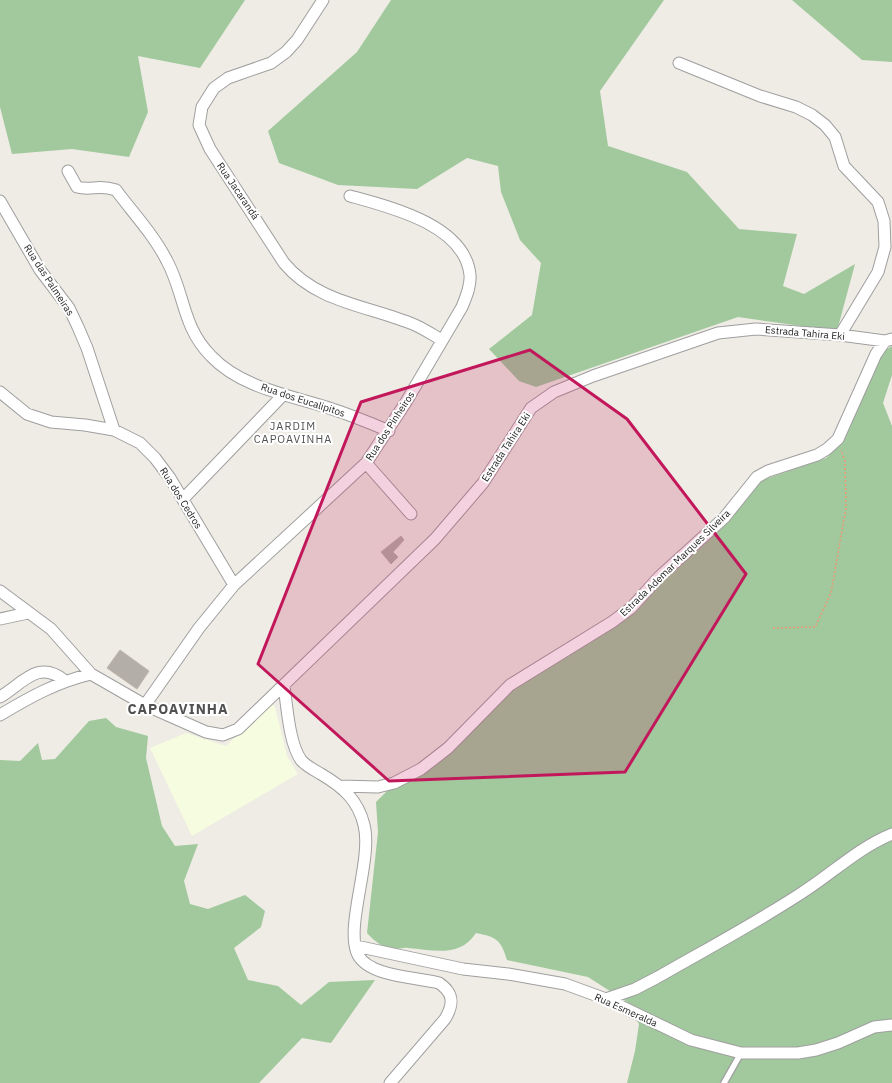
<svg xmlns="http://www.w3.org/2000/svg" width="892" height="1083" font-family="'IBM Plex Sans',sans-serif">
<rect width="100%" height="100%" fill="#eeece4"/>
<path fill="#f6fcdf" d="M272,704L275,707L287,756L298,774L192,836L150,748L186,733L226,746Z"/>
<path fill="#a1c99d" d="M0,0H245L200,68L138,56L148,112L129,157L72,149L12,154L0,107Z
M391,0H664L600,91L608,146L687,172L739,229L797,234L783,286L804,294L855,264L837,331L738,317L536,387L519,381L489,349L532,315L541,263L520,240L501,192L498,166L467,158L417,189L338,185L279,163L268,131L357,52Z
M792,0H892V62L862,60Z
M892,346V375L883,403L892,426V1083H627L635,1051L639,1024L627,1002L588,977L507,960C501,940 497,937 476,933C460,958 433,950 408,948C402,947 395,951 390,949C382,947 372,939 367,933L378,832L376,802L388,790L424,770L513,685L608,629L760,481L826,458L844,441L855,412L884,351Z
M106,718L116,727L148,736L146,758L162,826L175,846L198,844L184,881L190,904L208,909L245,895L265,911L261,927L234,948L248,980L278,986L301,1005L329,982L375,980L331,1043L302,1038L259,1083H0V760L20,761L38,743L42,760L55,759L89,721Z"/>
<path fill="#b3aea7" stroke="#beb6a8" d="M401,536L404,540L393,552L398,557L391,564L381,552Z
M120,650L149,671L137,689L107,668Z"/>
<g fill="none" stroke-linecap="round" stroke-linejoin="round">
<defs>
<path id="service" d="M724,1083L741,1053"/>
<path id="minor" d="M323,0L297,40L286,52L271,63L228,78L214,88L202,107L199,125L210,149L284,263C317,303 370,306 415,325C424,329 433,335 442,340
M679,63L760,96L796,107L812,115L825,125L835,137L844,166L878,202L884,221L885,247L878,272L840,335
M68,171L77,187C92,191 98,184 116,190C133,213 154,235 167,261C185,294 182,327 211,356C240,387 288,395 326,407C348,414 368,422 389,431
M0,201L40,270L69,308L78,327L87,348L114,430
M0,392L27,414L51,422L85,425L114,430L140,443L155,458L170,478L234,585
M366,463L411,514
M183,499L283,395
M0,591L51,629L91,674L145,705L206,732L223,735L238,729L435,539L483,483L531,408L554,392L593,376L718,333L756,329L840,335L885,341L892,339
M0,619L28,613
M284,686C287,706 289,743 301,760C306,766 314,770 321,774C343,787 358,800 364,825C373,859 344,928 358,955C370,977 417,977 439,983C454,993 454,1004 445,1019L390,1083
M0,697C22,684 38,659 64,680
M145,705L199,628L234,585L366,463L406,402L462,307C466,297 471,286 470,275C465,225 390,207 350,196
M0,715C30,697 57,682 91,674
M340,786L378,787L394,783L421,769L448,748L510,685L612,622L631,608L660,576L724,518L757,477L768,471L817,455L827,449L838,439L876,354L885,341
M356,946L463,969L508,974L565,984L606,999L691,1040L741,1053H798L816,1050L838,1043L874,1027L892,1025
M606,999L635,989L658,977C705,950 754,924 800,894C832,874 856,849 892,834"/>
</defs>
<use href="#service" stroke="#9f9f9f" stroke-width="8"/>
<use href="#minor" stroke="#9f9f9f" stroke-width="13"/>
<path stroke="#ed9976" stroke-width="1.5" stroke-dasharray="2 2" stroke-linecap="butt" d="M773,628L815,627L831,593L846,508L845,461L841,450"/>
<use href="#service" stroke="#fff" stroke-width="5.5"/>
<use href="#minor" stroke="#fff" stroke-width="11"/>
</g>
<path fill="#c2185b" fill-opacity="0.2" stroke="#c2185b" stroke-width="3" stroke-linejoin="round" d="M530,350L627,419L746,574L625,772L389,781L258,664L361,402Z"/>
<g text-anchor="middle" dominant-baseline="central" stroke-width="4" stroke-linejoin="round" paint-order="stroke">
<g font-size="10" fill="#1e1e1e" stroke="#fff">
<text transform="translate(238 191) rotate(56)">Rua Jacarandá</text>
<text transform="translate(49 280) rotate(57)">Rua das Palmeiras</text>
<text transform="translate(805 333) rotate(5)">Estrada Tahira Eki</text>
<text transform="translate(303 400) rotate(18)">Rua dos Eucalipitos</text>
<text transform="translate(390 426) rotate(-57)">Rua dos Pinheiros</text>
<text transform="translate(506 447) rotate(-57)">Estrada Tahira Eki</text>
<text transform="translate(181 498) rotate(58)">Rua dos Cedros</text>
<text transform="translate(675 563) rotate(-44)">Estrada Ademar Marques Silveira</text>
<text transform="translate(626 1010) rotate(24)">Rua Esmeralda</text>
</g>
<g font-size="11" letter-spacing="1" fill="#515151" stroke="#fff">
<text x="293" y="426">JARDIM<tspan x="293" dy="13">CAPOAVINHA</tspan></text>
</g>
<g font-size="14" font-weight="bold" letter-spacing="1" fill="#515151" stroke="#fff">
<text x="178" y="709">CAPOAVINHA</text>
</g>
</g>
</svg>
